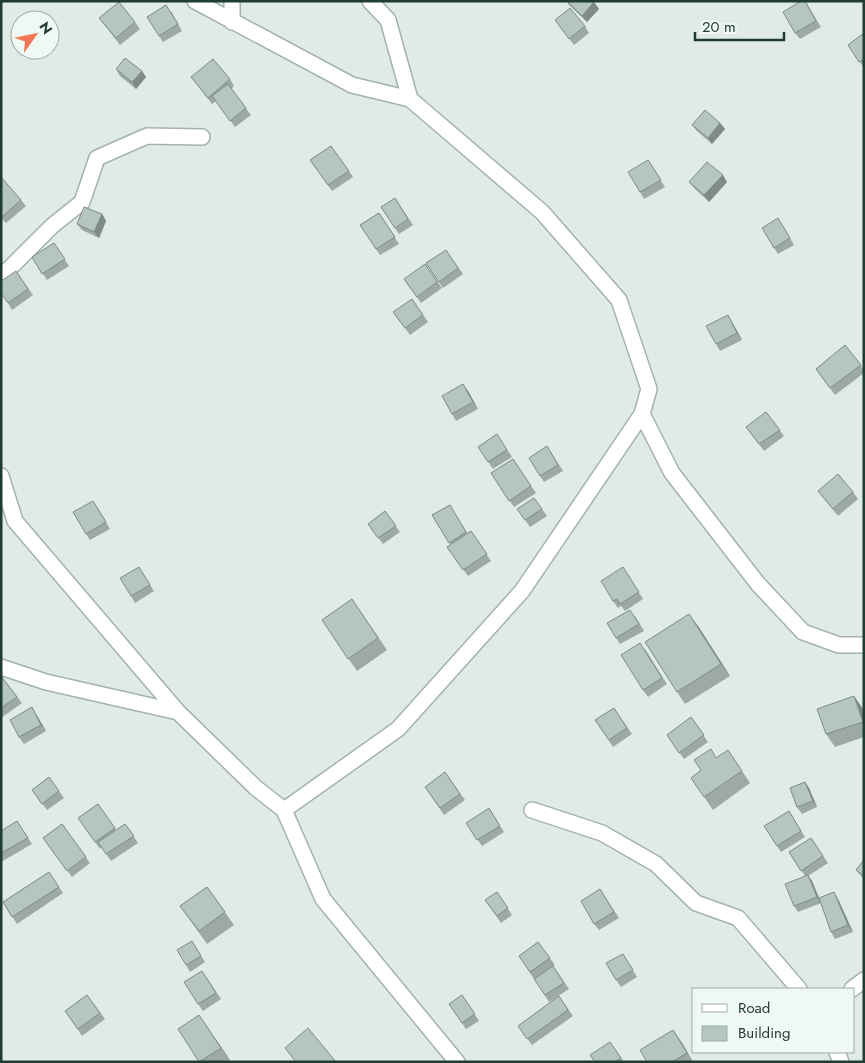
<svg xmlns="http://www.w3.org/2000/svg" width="865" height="1063" font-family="Jost,sans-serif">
<rect width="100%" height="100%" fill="#e0ebe5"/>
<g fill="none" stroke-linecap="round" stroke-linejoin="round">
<defs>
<path id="street" d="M195,1L352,85L410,99
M370,1L388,20L410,99L542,212L619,300L649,389L642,414L672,473L758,584L803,632L839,645H864
M232,22V1
M1,277L52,226L82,202L97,158L147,136L202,137
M1,476L15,521L178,712L256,788L284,810L323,899L457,1062
M1,667L46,682L178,712
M284,810L398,729L522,591L642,414
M532,810L602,833L656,864L696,903L738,918L799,989
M852,989L864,980
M837,1052L841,1062"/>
</defs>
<use href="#street" stroke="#a3b3ac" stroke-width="18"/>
<use href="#street" stroke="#fff" stroke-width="15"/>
</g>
<path fill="#9caaa3" d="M566,1H593L599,9L587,22L569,5Z
M805,1L821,27L800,39L795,33Z
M171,11L182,31L163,42L159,36Z
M99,18L135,22L140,29L120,45Z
M555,20L585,26L589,33L574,45Z
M864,33V68L848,45Z
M116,69L142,71L146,77L136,89L120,76Z
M191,77L230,79L234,86L231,89L251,115L235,127L216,101L212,104Z
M720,123L725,129L712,144L697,131L692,125Z
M331,146L353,177L332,191L310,160Z
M648,160L665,187L644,199L640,192Z
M1,177L21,200L26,206L6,223L1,218Z
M689,182H727L709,202L694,188Z
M395,198L413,225L399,234L381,207Z
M379,213L399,244L380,255L360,225Z
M102,214L106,221L99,238L82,230L77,224Z
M778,218L794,245L778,254L774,248Z
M54,243L69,266L47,280L32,257Z
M446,250L463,274L443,288L426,263Z
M425,264L442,288L421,303L404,279Z
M16,271L33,295L12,310L8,303Z
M412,299L428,322L410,335L393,312Z
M732,322L742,340L720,351L716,344Z
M845,345L864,370V373L835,395L820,375Z
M468,391L478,409L456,421L452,414Z
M766,412L784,436L764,451L746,427Z
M497,434L512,457L493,469L478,447Z
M547,446L563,471L544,482L540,476Z
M513,459L536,493L514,507L491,473Z
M818,491L853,492L858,499L838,516Z
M534,498L547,516L530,527L517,509Z
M450,505L467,533L471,531L491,561L468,576L447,547L451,545L432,515Z
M97,507L110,529L90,540L86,534Z
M385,511L400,532L383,544L368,524Z
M139,567L154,591L135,603L131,596Z
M623,567L643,599L625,611L621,606L618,608L613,601Z
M352,599L387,650L357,671L322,620Z
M635,616L644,631L620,644L616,638Z
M698,626L730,676L685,704L677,692Z
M645,649L667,684L648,697L643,690Z
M1,676L22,703L1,718Z
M854,696L864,711V737L835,747L826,734Z
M614,708L632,734L613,747L595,720Z
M36,714L46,731L24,744L19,737Z
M691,717L708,742L684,759L667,735Z
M728,750L750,783L713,810L691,778Z
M445,772L465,800L444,815L425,787Z
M49,777L64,798L47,810L32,790Z
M805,782L809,788L817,807L802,814L797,807Z
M98,804L116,830L125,824L138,843L111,861L101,847L100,849L78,818Z
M789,811L805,837L781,852L777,846Z
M493,815L504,832L482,846L466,823Z
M17,821L32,844L1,862V831Z
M62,824L90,863L72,877L43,838Z
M811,838L828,863L808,876L812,881L819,898L838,899L853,932L835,939L831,932L821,903L798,912L794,906L805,876L789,852Z
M864,860V879L861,876L856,870Z
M49,872L63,893L17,924L3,902Z
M207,887L234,925L207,944L180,906Z
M600,889L619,918L599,930L594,924Z
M497,892L512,915L501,923L485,900Z
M192,941L205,962L190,972L186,965Z
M538,942L555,965L553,966L569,989L549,1002L519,956Z
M623,954L637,977L621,987L616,980Z
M207,978L221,999L203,1011L198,1004Z
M87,995L105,1019L82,1036L65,1011Z
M462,995L479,1021L466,1029L449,1004Z
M559,996L573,1016L532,1045L518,1026Z
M199,1015L230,1060L227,1062H199Z
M673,1030L682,1043L693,1062H647Z
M610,1042L624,1062H595Z"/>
<path fill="#7f8b85" d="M594,2L599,9L587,22L582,16Z
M142,71L146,77L136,89L132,82Z
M720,123L725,129L712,144L708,138Z
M723,175L727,182L709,202L704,195Z
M102,214L106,221L99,238L94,232Z
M728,315L732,322L742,340L737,333Z
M463,384L468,391L478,409L473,402Z
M689,614L698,626L730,676L721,664Z
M854,696L863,709L864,711V723Z
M32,707L36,714L46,731L41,725Z
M805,782L809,788L817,807L813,801Z
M808,875L812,881L821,903L817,897Z
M834,892L838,899L853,932L848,925Z
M199,1015L208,1028L230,1060L221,1048Z
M673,1030L682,1043L693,1062L687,1053Z"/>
<path fill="#b5c6be" stroke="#7f8b85" d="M567,1H593L594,2L582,16Z
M801,1H805L816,21L795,33L783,12Z
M119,2L135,22L116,38L99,18Z
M166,5L178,24L159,36L147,17Z
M570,8L585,26L569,39L555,20Z
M864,33V59L859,62L848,45Z
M125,58L142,71L132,82L116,69Z
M213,59L230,79L208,98L191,77Z
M228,84L246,108L230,121L212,96Z
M705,110L720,123L708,138L692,125Z
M331,146L349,171L328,185L310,160Z
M648,160L661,180L640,192L628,172Z
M707,162L723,175L704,195L689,182Z
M1,177L21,200L2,217L1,216Z
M395,198L408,219L395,228L381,207Z
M84,207L102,214L94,232L77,224Z
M379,213L395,237L376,249L360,225Z
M778,218L790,238L774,248L762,228Z
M54,243L65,259L42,274L32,257Z
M446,250L458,268L439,282L426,263Z
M425,264L437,282L417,297L404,279Z
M16,271L28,289L8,303L1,293V281Z
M412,299L423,315L405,328L393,312Z
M728,315L737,333L716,344L706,326Z
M845,345L861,365L830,388L816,369Z
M463,384L473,402L452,414L442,396Z
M766,412L780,430L759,444L746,427Z
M497,434L507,450L488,462L478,447Z
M547,446L558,465L540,476L529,458Z
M513,459L531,486L509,501L491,473Z
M838,474L853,492L833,509L818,491Z
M534,498L542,509L525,520L517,509Z
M93,501L106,522L86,534L73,512Z
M450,505L466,532L449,543L432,515Z
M385,511L396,526L378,538L368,524Z
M471,531L487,554L463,570L447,547Z
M139,567L150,585L131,596L120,578Z
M623,567L639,592L620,604L617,599L613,601L601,581Z
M352,599L378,638L348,659L322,620Z
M630,610L639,624L616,638L607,623Z
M689,614L721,664L677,692L645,642Z
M640,643L662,678L643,690L621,655Z
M1,676L17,697L1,708Z
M854,696L863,722L826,734L817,709Z
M32,707L41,725L19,737L10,720Z
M614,708L627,728L609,740L595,720Z
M691,717L704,735L679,753L667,735Z
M711,749L716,758L728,750L742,771L704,797L691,778L701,770L694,760Z
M445,772L460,794L440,808L425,787Z
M49,777L59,791L42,804L32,790Z
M805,782L813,801L797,807L790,788Z
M98,804L115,828L95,842L78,818Z
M489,808L500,826L477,840L466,823Z
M789,811L801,831L777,846L764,826Z
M17,821L28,838L1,853V831Z
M62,824L86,857L67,871L43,838Z
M125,824L134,836L106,854L98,842Z
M811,838L823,856L801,871L789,852Z
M864,860V876L856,870Z
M49,872L59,887L12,917L3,902Z
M808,875L817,897L794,906L785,884Z
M207,887L225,912L199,931L180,906Z
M600,889L614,912L594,924L581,901Z
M497,892L508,908L497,916L485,900Z
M834,892L848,925L831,932L819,898Z
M192,941L201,956L186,965L177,950Z
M538,942L550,958L530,972L519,956Z
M623,954L633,970L616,980L606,963Z
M553,966L564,983L545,995L534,979Z
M202,971L216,993L198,1004L184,982Z
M87,995L100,1013L78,1029L65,1011Z
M462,995L475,1014L462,1023L449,1004Z
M559,996L568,1010L527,1039L518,1026Z
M199,1015L221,1048L199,1062L178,1029Z
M308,1028L336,1062H296L285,1048Z
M673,1030L687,1053L672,1062H647L640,1050Z
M610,1042L621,1058L615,1062H595L590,1055Z"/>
<rect width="865" height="1063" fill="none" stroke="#203b33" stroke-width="5"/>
<rect x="692" y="988" width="162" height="65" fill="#f0f8f3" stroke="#9daca6"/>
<rect x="702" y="1004" width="25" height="8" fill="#ffffff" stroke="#9daca6"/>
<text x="738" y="1013" font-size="15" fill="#203b33">Road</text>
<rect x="702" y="1026" width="25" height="15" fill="#b5c6be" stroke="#9daca6"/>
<text x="738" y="1038" font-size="15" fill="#203b33">Building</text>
<g transform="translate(35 35) rotate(57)"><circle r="24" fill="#f0f8f3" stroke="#9daca6"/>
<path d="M0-4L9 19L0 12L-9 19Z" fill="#f37755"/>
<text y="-8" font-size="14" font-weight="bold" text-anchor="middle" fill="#203b33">N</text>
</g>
<path d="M695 32v8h89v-8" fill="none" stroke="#203b33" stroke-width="2.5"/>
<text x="702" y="32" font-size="15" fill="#203b33" stroke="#f0f8f3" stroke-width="4" paint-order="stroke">20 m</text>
</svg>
